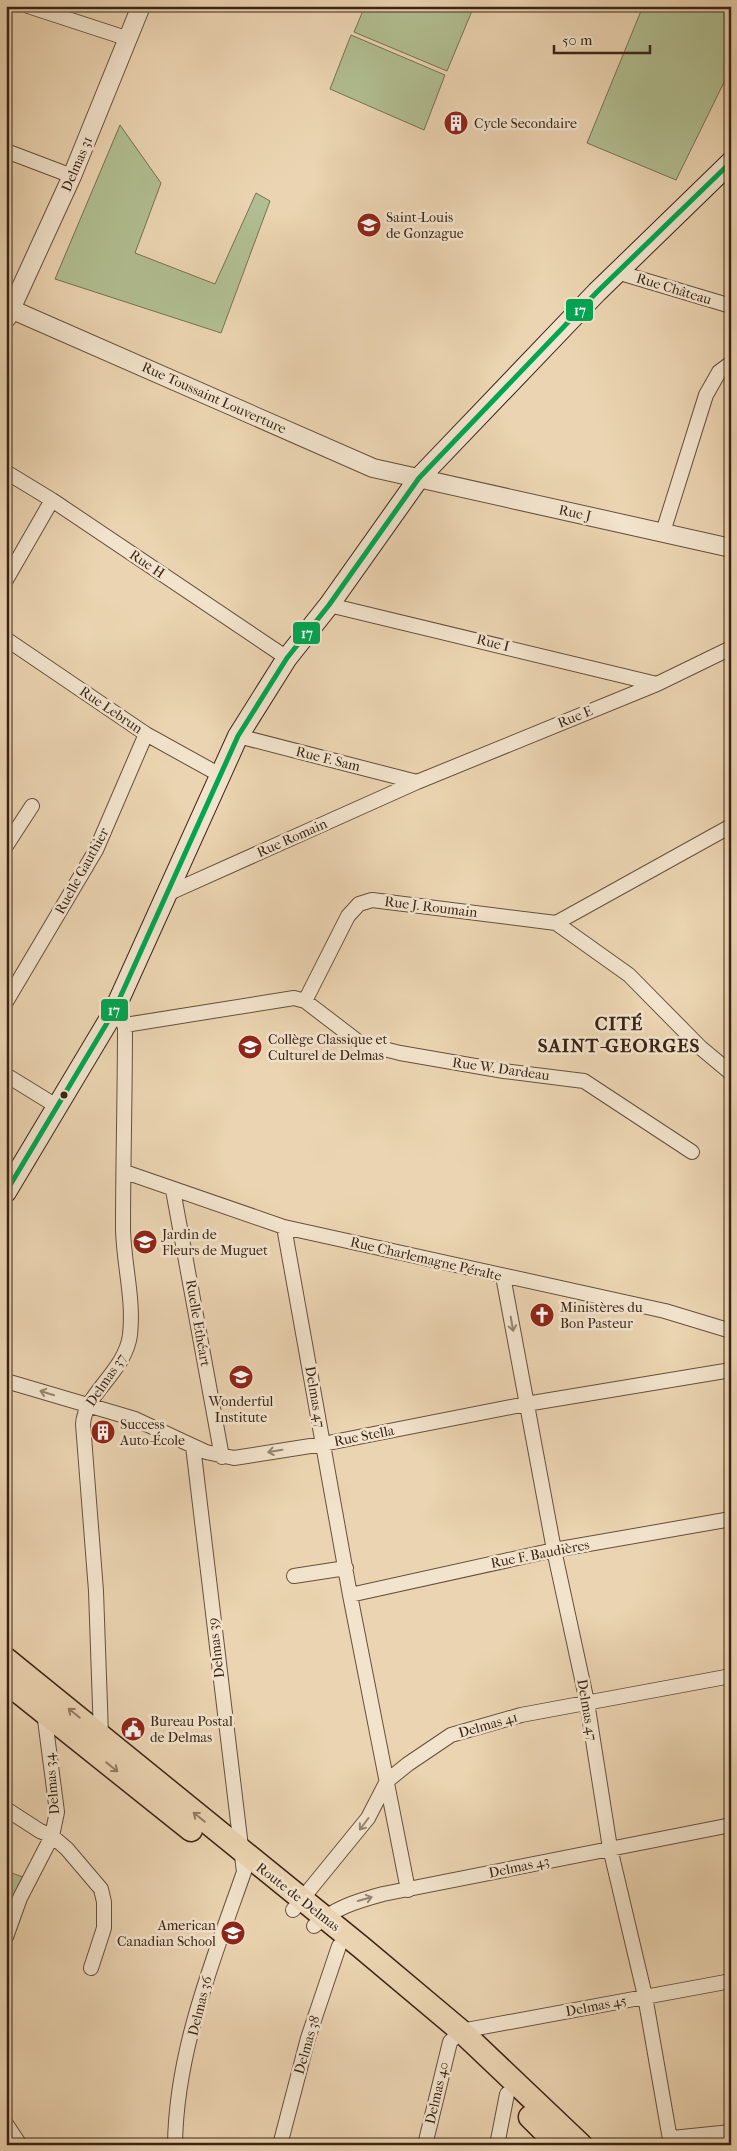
<svg xmlns="http://www.w3.org/2000/svg" width="737" height="2151" font-family="'IM FELL French Canon',serif">
<rect width="100%" height="100%" fill="#ebd4b1"/>
<filter id="stains"><feTurbulence type="fractalNoise" baseFrequency=".004" numOctaves="4"/><feColorMatrix values="0 0 0 0 .2 0 0 0 0 .09 0 0 0 0 .02 0 0 0 .5 -.17"/></filter>
<radialGradient id="worn" r=".72"><stop offset=".6" stop-color="#630" stop-opacity="0"/><stop offset="1" stop-color="#630" stop-opacity=".3"/></radialGradient>
<path fill="#b1be91" stroke="#767154" d="M365,6H474L447,71L354,32Z
M643,6H731V68L676,180L587,143Z
M351,35L445,75L424,130L330,89Z
M120,125L161,183L135,253L215,284L256,193L270,201L221,333L55,279Z
M6,1871L23,1877L6,1921Z"/>
<g fill="none" stroke-linecap="round" stroke-linejoin="round">
<defs>
<path id="minor" d="M28,6L129,39
M6,151L72,176
M617,272L731,306
M6,472L52,500L287,658
M663,532L706,395L719,372L731,363
M6,580L52,500
M329,605L657,684
M6,639L146,734L220,775
M238,736L417,782
M6,846L32,806
M167,894L417,782L657,684L731,648
M556,923L629,975L701,1048L731,1073
M305,1001L360,1043L400,1053L504,1071L584,1081L692,1152
M6,1002L96,850L146,734
M119,1019L125,1025L294,998L305,1001L348,916L359,904L372,900L556,923L731,826
M6,1075L58,1107
M125,1172L284,1227L665,1311L731,1331
M173,1190L222,1457
M284,1227L350,1595L408,1890
M503,1276L554,1550L587,1702L610,1848L645,1996L671,2145
M6,1381L135,1419L206,1452L234,1458L323,1444L526,1404L731,1370
M294,1576L346,1568
M350,1595L554,1550L731,1519
M97,1739L101,1735L96,1591L83,1424C85,1393 125,1372 130,1335C134,1299 124,1266 123,1230C123,1162 125,1094 125,1025
M6,1809L40,1831L52,1836L67,1849L101,1889L104,1902V1928L91,1968
M293,1910L368,1818L387,1781L408,1764L451,1735L521,1715L731,1676
M314,1926C334,1908 357,1901 383,1894L731,1825
M6,1937L20,1898L52,1836L57,1812L44,1712
M6,2124L20,2145
M672,2138L731,2132
M175,2145C176,2051 213,1960 244,1872L193,1446
M280,2145L308,2038L339,1946
M425,2145L450,2042L461,2031L731,1981
M497,2145L507,2094"/>
<path id="tertiary" d="M6,307L373,468L731,548
M7,318L72,176L141,6"/>
<path id="secondary" d="M6,1192L113,1013L238,736L287,658L329,605L419,478L597,292L731,162"/>
<path id="primary" d="M6,1659L361,1947L461,2031L581,2145
M6,1682L191,1830
M530,2117L558,2145"/>
</defs>
<use href="#minor" stroke="#66503d" stroke-width="16"/>
<use href="#tertiary" stroke="#66503d" stroke-width="20"/>
<use href="#secondary" stroke="#3a2416" stroke-width="22"/>
<use href="#primary" stroke="#3a2416" stroke-width="25"/>
<use href="#minor" stroke="#f2e3cc" stroke-width="14"/>
<use href="#tertiary" stroke="#f2e3cc" stroke-width="18"/>
<use href="#secondary" stroke="#f2e3cc" stroke-width="20"/>
<use href="#primary" stroke="#ebd4b1" stroke-width="22"/>
<defs>
<path id="bus-1" d="M6,1192L113,1013L238,736L287,658L329,605L419,478L597,292L731,162"/>
</defs>
<use href="#bus-1" stroke="#f2e3cc" stroke-width="9"/>
<use href="#bus-1" stroke="#00a651" stroke-width="5"/>
</g>
<defs><path id="oneway-shaft" d="M-6 0H5M1.5-3L5.5 0L1.5 3" fill="none" stroke-width="1.6" stroke-linecap="round" stroke-linejoin="round" transform="scale(1.25)"/></defs>
<g stroke="#968471">
<use href="#oneway-shaft" transform="translate(512 1324) rotate(80)"/>
<use href="#oneway-shaft" transform="translate(47 1393) rotate(-163)"/>
<use href="#oneway-shaft" transform="translate(275 1451) rotate(171)"/>
<use href="#oneway-shaft" transform="translate(364 1824) rotate(127)"/>
<use href="#oneway-shaft" transform="translate(365 1899) rotate(-16)"/>
</g>
<g stroke="#927c64">
<use href="#oneway-shaft" transform="translate(74 1713) rotate(-141)"/>
<use href="#oneway-shaft" transform="translate(112 1767) rotate(39)"/>
<use href="#oneway-shaft" transform="translate(199 1817) rotate(-141)"/>
</g>
<defs>
<symbol id="building-disc" viewBox="-11 -11 22 22"><circle r="9.5" fill="#8f2418" stroke="#f2e3cc"/><path d="M-4-6H4V6H1V3H-1V6H-4ZM-2.5-4.3h1.7v1.8h-1.7ZM.8-4.3h1.7v1.8H.8ZM-2.5-1h1.7V.8h-1.7ZM.8-1h1.7V.8H.8Z" fill="#fff"/></symbol>
<symbol id="school-disc" viewBox="-11 -11 22 22"><circle r="9.5" fill="#8f2418" stroke="#f2e3cc"/><path d="M0-5L7-2L0 1L-7-2ZM-4 1L0 2.5L4 1V4Q0 6-4 4Z" fill="#fff"/></symbol>
<symbol id="church-disc" viewBox="-11 -11 22 22"><circle r="9.5" fill="#8f2418" stroke="#f2e3cc"/><path d="M-1.2-6h2.4v3.5h3.3v2.4h-3.3V6h-2.4V-.1h-3.3v-2.4h3.3Z" fill="#fff"/></symbol>
<symbol id="civic-disc" viewBox="-11 -11 22 22"><circle r="9.5" fill="#8f2418" stroke="#f2e3cc"/><path d="M-.6-6.5H3V-4.5H.6V-3L4-1V1h2V6H-6V1h2V-1L-.6-3ZM-1.2 2.5V6h2.4V2.5Z" fill="#fff"/></symbol>
</defs>
<g fill-rule="evenodd">
<use href="#building-disc" x="442" y="109" width="28" height="28"/>
<use href="#school-disc" x="355" y="211" width="28" height="28"/>
<use href="#school-disc" x="236" y="1033" width="28" height="28"/>
<use href="#school-disc" x="131" y="1228" width="28" height="28"/>
<use href="#church-disc" x="528" y="1301" width="28" height="28"/>
<use href="#school-disc" x="227" y="1363" width="28" height="28"/>
<use href="#building-disc" x="89" y="1418" width="28" height="28"/>
<use href="#civic-disc" x="119" y="1715" width="28" height="28"/>
<use href="#school-disc" x="219" y="1919" width="28" height="28"/>
</g>
<circle fill="#3a2416" stroke="#f2e3cc" stroke-width="2" cx="64" cy="1095" r="4.5"/>
<g text-anchor="middle" dominant-baseline="central" stroke-width="5" stroke-linejoin="round" paint-order="stroke">
<g font-size="14" fill="#3a2416" stroke="#f2e3cc" text-anchor="start">
<text x="474" y="123">Cycle Secondaire</text>
<text x="386" y="217">Saint-Louis<tspan x="386" dy="16">de Gonzague</tspan></text>
<text x="268" y="1039">Collège Classique et<tspan x="268" dy="16">Culturel de Delmas</tspan></text>
<text x="162" y="1234">Jardin de<tspan x="162" dy="16">Fleurs de Muguet</tspan></text>
<text x="560" y="1307">Ministères du<tspan x="560" dy="16">Bon Pasteur</tspan></text>
<text x="241" y="1401" text-anchor="middle">Wonderful<tspan x="241" dy="16">Institute</tspan></text>
<text x="120" y="1424">Success<tspan x="120" dy="16">Auto-École</tspan></text>
<text x="150" y="1721">Bureau Postal<tspan x="150" dy="16">de Delmas</tspan></text>
<text x="216" y="1925" text-anchor="end">American<tspan x="216" dy="16">Canadian School</tspan></text>
</g>
<g font-size="14" fill="#3a2416" stroke="#f2e3cc">
<text transform="translate(77 164) rotate(-67)">Delmas 31</text>
<text transform="translate(674 289) rotate(17)">Rue Château</text>
<text transform="translate(214 398) rotate(24)">Rue Toussaint Louverture</text>
<text transform="translate(575 513) rotate(12)">Rue J</text>
<text transform="translate(147 564) rotate(34)">Rue H</text>
<text transform="translate(493 643) rotate(14)">Rue I</text>
<text transform="translate(111 710) rotate(34)">Rue Lebrun</text>
<text transform="translate(575 717) rotate(-22)">Rue E</text>
<text transform="translate(328 759) rotate(14)">Rue F. Sam</text>
<text transform="translate(292 838) rotate(-24)">Rue Romain</text>
<text transform="translate(82 871) rotate(-61)">Ruelle Gauthier</text>
<text transform="translate(431 907) rotate(7)">Rue J. Roumain</text>
<text transform="translate(501 1069) rotate(8)">Rue W. Dardeau</text>
<text transform="translate(426 1259) rotate(13)">Rue Charlemagne Péralte</text>
<text transform="translate(198 1323) rotate(80)">Ruelle Ethéart</text>
<text transform="translate(106 1380) rotate(-56)">Delmas 37</text>
<text transform="translate(315 1397) rotate(80)">Delmas 47</text>
<text transform="translate(364 1436) rotate(-11)">Rue Stella</text>
<text transform="translate(540 1554) rotate(-11)">Rue F. Baudières</text>
<text transform="translate(216 1648) rotate(-97)">Delmas 39</text>
<text transform="translate(587 1710) rotate(80)">Delmas 47</text>
<text transform="translate(488 1725) rotate(-16)">Delmas 41</text>
<text transform="translate(52 1784) rotate(-95)">Delmas 34</text>
<text transform="translate(519 1867) rotate(-12)">Delmas 43</text>
<text transform="translate(298 1897) rotate(38)">Route de Delmas</text>
<text transform="translate(200 2006) rotate(-76)">Delmas 36</text>
<text transform="translate(596 2006) rotate(-11)">Delmas 45</text>
<text transform="translate(307 2045) rotate(-74)">Delmas 38</text>
<text transform="translate(437 2093) rotate(-77)">Delmas 40</text>
</g>
<g font-size="19" font-weight="bold" letter-spacing="1" fill="#3a2416" stroke="#f2e3cc">
<text x="619" y="1024">CITÉ<tspan x="619" dy="22">SAINT-GEORGES</tspan></text>
</g>
</g>
<g stroke="#f2e3cc" stroke-width="2">
<rect x="565" y="298" width="29" height="24" rx="5" fill="#00a651"/>
<rect x="292" y="621" width="29" height="24" rx="5" fill="#00a651"/>
<rect x="100" y="998" width="29" height="24" rx="5" fill="#00a651"/>
</g>
<g font-size="14" text-anchor="middle" font-weight="bold" fill="#fff">
<text x="580" y="315">17</text>
<text x="307" y="638">17</text>
<text x="114" y="1015">17</text>
</g>
<rect width="737" height="2151" fill="none" stroke="#ebd4b1" stroke-width="25"/>
<rect x="8" y="8" width="722" height="2136" fill="none" stroke="#3a2416" stroke-width="2.5"/>
<rect x="12" y="12" width="712" height="2126" fill="none" stroke="#3a2416"/>
<path d="M554 45v8h96v-8" fill="none" stroke="#3a2416" stroke-width="2.5"/>
<text x="562" y="45" font-size="15" fill="#3a2416" stroke="#f2e3cc" stroke-width="4" paint-order="stroke">50 m</text>
<rect width="100%" height="100%" filter="url(#stains)"/>
<rect width="100%" height="100%" fill="url(#worn)"/>
</svg>
